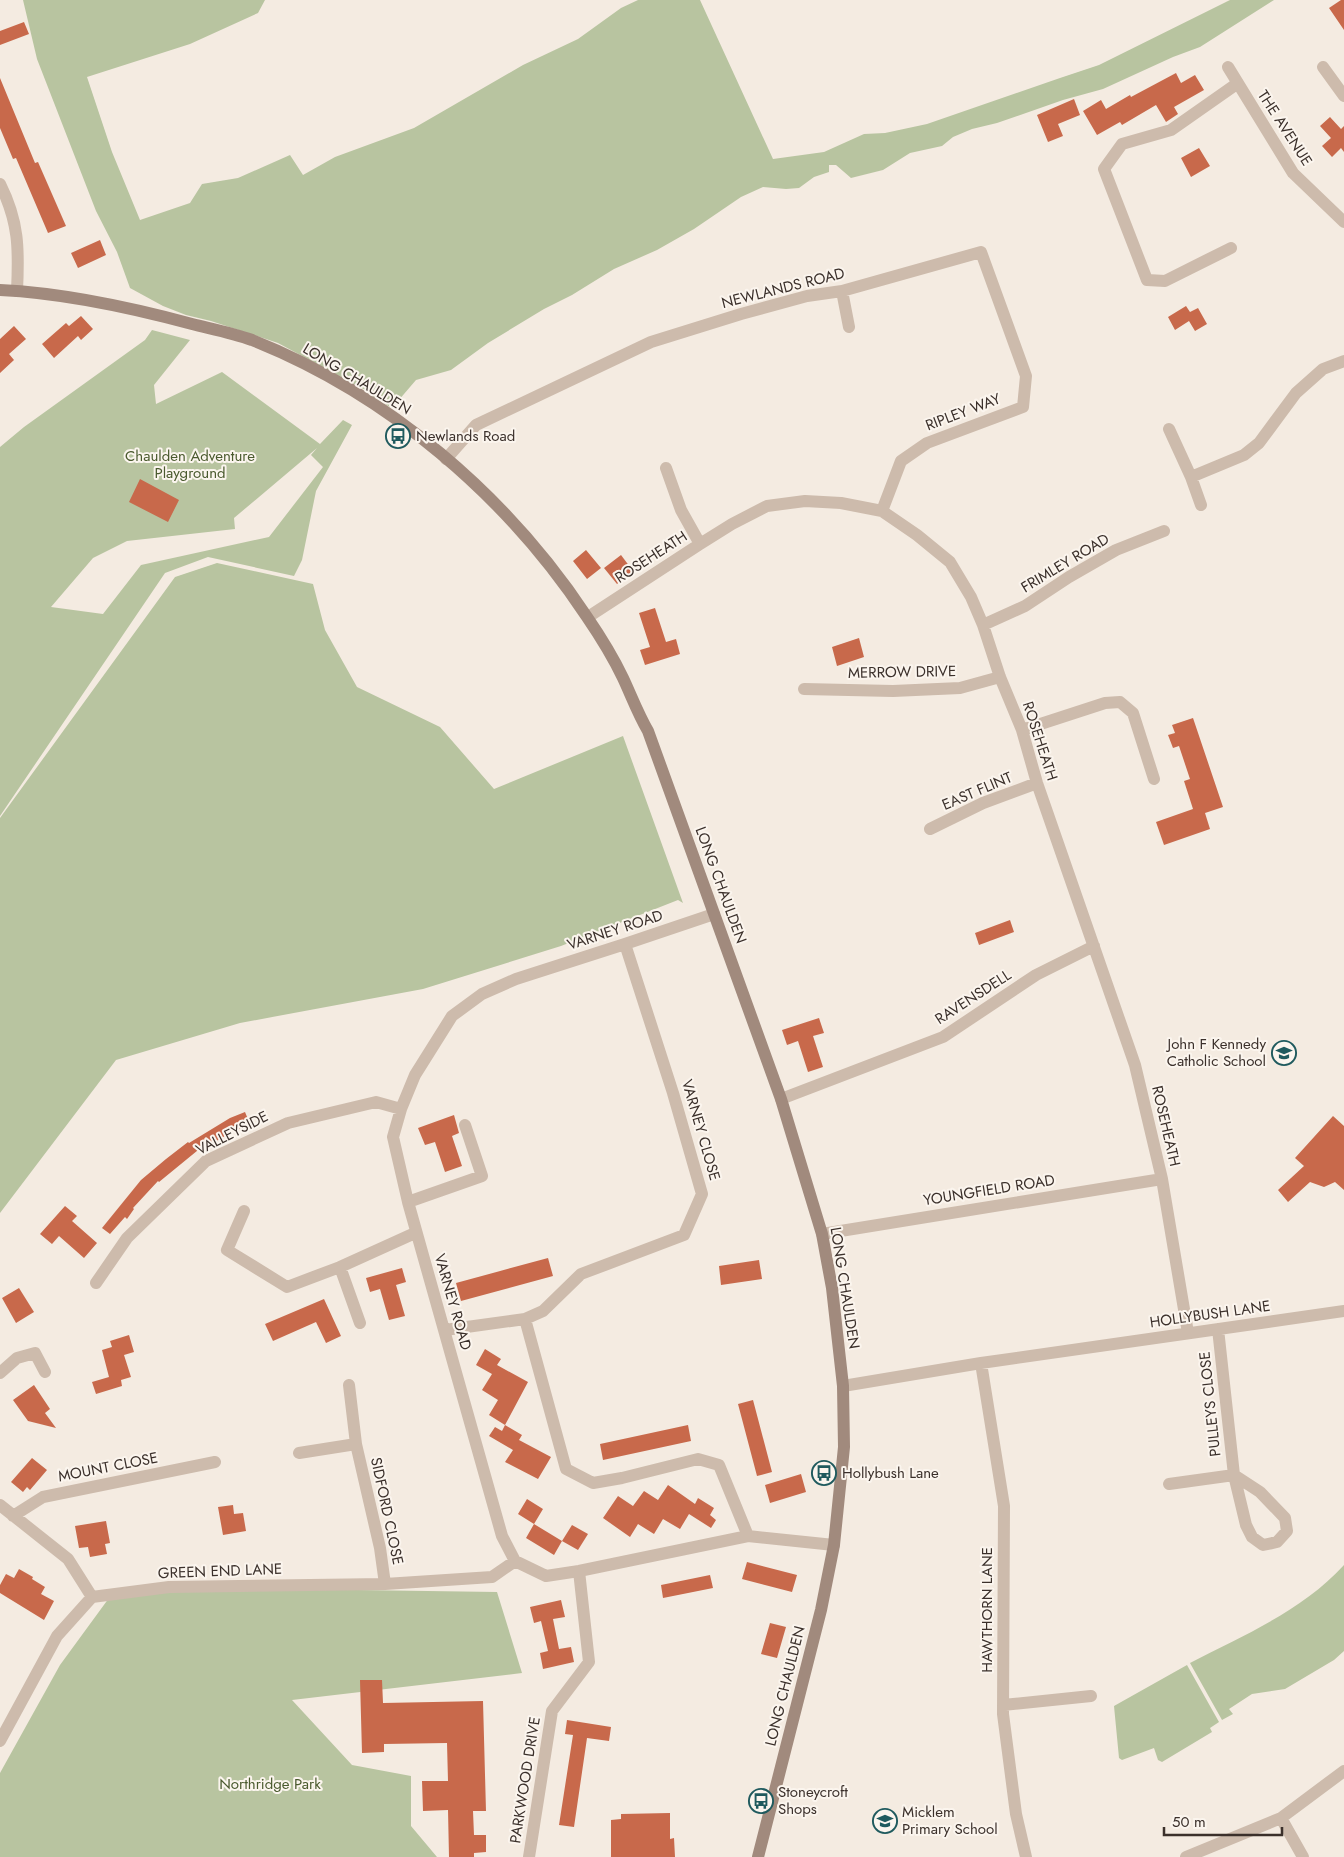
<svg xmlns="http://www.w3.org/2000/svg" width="1344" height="1857" font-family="Jost,sans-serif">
<rect width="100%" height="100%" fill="#f4ebe1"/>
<path fill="#b8c4a0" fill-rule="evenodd" d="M23,0H265L258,13L190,44L87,77L112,152L140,220L190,203L202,184L238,178L290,155L303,175L335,157L414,128L523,65L578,39L621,8L638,0H700L773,159L824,152L864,134L885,133L927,124L1060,78L1099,65L1230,0H1274L1200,47L1173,57L1103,89L1063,100L997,123L972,129L953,137L942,146L910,153L883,170L851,178L836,165H829V172L814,177L799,188L786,189L763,187L741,197L694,229L657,250L614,269L572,295L544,309L488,343L451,370L416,380L392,408L368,395L371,393L278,343L211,321L186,315L163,306L130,288L117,252L96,211L37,59Z
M152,330L190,340L154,385L156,404L222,372L320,444L343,420L352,425L316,491L302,560L294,576L208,557L165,573L0,816V447L24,427L145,340ZM317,448L311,455L323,467L269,537L141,565L103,614L51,607L93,558L127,541L235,529L234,518Z
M217,563L313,584L325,630L357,687L440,727L494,789L623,736L683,903L678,900L561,946L423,989L240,1023L116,1060L0,1213V818L175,577Z
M1344,1565V1651L1334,1660L1285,1689L1252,1694L1229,1709L1233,1714L1222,1720L1190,1663C1244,1635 1302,1611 1344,1565Z
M216,1588L497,1592L522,1673L292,1700L352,1765L411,1776V1826L437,1857H0V1773L60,1665L109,1598Z
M1187,1665L1219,1722L1210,1728L1212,1732L1162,1762L1158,1760L1154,1748L1122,1760L1119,1758L1114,1706Z"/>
<path fill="#c8694b" d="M1341,0H1344V30L1329,8Z
M24,22L29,34L0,45V31Z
M1176,73L1181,83L1195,75L1204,90L1174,107L1178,114L1166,122L1156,105L1122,125L1120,122L1097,135L1083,111L1101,100L1106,109L1130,95L1131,97Z
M0,78L35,163L38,162L66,226L48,233L16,158L13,159L0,128Z
M1074,99L1080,115L1058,124L1063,136L1048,142L1037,115Z
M1330,117L1341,129L1344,126V152L1341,148L1332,157L1322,146L1331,138L1320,126Z
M1199,148L1210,166L1191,177L1181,158Z
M100,240L106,255L78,268L71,253Z
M1186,306L1190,312L1198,308L1207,324L1195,331L1189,321L1175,330L1168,317Z
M81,316L93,329L81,340L78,336L54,358L42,344L66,323L69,326Z
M14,326L26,339L9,354L14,360L0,373V339Z
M140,479L179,500L168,522L129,502Z
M586,550L601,568L587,579L573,561Z
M621,555L633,571L617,584L604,568Z
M655,608L666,642L676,639L680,654L645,665L640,650L650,647L639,613Z
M859,638L864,657L837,666L832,647Z
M1193,718L1223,807L1205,813L1210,829L1164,845L1156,822L1193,809L1184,781L1190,779L1179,746L1173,748L1168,735L1175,733L1172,725Z
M1010,920L1014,932L979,945L975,933Z
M819,1018L824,1033L813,1036L823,1067L808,1072L798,1041L787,1045L782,1030Z
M245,1112L250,1124L232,1132L204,1148L203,1146L159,1182L158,1181L133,1208L134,1209L127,1219L125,1217L110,1234L102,1228L141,1180L166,1159L188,1142L189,1143L230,1118Z
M454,1115L459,1133L452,1136L462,1166L445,1172L435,1142L425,1145L418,1128Z
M1333,1116L1344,1126V1190L1335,1182L1324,1187L1310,1182L1288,1202L1278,1190L1304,1166L1295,1158Z
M65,1206L77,1216L72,1221L97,1243L84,1258L59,1236L52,1244L40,1234Z
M548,1258L553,1276L461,1301L456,1283Z
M759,1260L762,1279L721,1285L719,1266Z
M402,1268L406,1282L396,1285L405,1316L389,1320L380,1289L370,1292L366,1278Z
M19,1288L34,1312L16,1323L2,1298Z
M324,1299L341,1336L326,1343L316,1322L273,1341L265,1324Z
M129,1335L134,1352L124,1355L131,1377L121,1380L122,1386L96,1394L92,1382L109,1377L102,1350L112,1347L110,1341Z
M485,1349L501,1359L497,1365L528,1382L505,1425L489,1415L498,1400L482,1390L492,1374L476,1365Z
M34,1385L50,1409L45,1413L56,1428L28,1421L13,1400Z
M753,1400L772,1472L757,1476L738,1404Z
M505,1425L522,1435L519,1440L551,1457L538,1479L505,1462L513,1450L489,1436L495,1427L502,1431Z
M688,1425L691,1441L603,1460L600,1444Z
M32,1458L47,1470L30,1490L27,1487L23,1492L11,1482Z
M801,1474L806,1492L770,1503L765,1485Z
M668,1485L695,1504L698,1498L714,1508L710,1515L716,1520L711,1528L689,1514L680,1529L663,1519L654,1534L638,1524L630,1537L603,1518L618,1496L633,1506L644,1491L658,1500Z
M527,1499L543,1509L534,1524L518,1514Z
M233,1505L234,1514L243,1513L246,1531L223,1535L218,1507Z
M106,1521L110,1543L105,1544L107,1554L90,1557L88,1547L79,1548L75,1526Z
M534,1524L562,1541L554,1555L526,1538Z
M572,1525L588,1534L578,1550L562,1541Z
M747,1562L797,1575L792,1592L742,1579Z
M19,1569L33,1577L32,1579L45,1587L41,1594L54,1601L44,1620L0,1593V1585L6,1574L14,1578Z
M710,1575L713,1588L663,1598L661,1585Z
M561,1600L565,1617L553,1619L559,1649L571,1647L574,1662L543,1669L540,1653L548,1651L541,1621L534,1623L530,1607Z
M770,1623L786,1627L777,1658L761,1654Z
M360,1680H382L383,1703L483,1701L486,1811H473L474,1835H486V1852L474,1853V1857H449L448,1810L423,1811L422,1781H448L447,1743L384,1744V1752L362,1753Z
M567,1720L611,1727L609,1741L587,1738L574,1827L559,1825L573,1735L565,1734Z
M670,1813V1839L674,1838L675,1857H611V1820L621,1819V1814Z"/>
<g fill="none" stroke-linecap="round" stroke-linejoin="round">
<path stroke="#cdbbac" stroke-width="12" d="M1228,67L1293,173L1344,222
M1323,67L1344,96
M0,184C19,222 19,249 17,291
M1231,248L1165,281L1147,280L1104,169L1122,144L1171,130L1238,83
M842,291L849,327
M1169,429L1191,477L1244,455L1259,443L1296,393L1323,369L1344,361
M446,459L476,425L651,342L741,314L807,296L842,291L981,252L1026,376L1023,407L927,443L901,461L882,511
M666,468L681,510L700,544
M1191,477L1201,505
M588,617L700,544L732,524L767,506L805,501L841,503L882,511L917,535L950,562L971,597L983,625L1000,677L1022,730L1037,783L1135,1065L1162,1179L1188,1333
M983,625L1025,606L1069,577L1116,550L1164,531
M804,689L893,691L960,688L1000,677
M1022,730L1105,703L1120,702L1133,713L1154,779
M930,829L983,803L1037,783
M714,914L625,944L516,979L482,994L452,1016L415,1075L401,1109L393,1137L408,1202L502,1536L515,1561L546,1576L579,1571L748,1536L834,1545
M781,1099L943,1037L1036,975L1094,946
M408,1202L482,1176L465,1125
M244,1211L227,1250L287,1287L340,1267
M822,1234L1162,1179
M96,1283L127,1238L206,1161L288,1123L376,1102L401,1109
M525,1319L543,1311L581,1274L684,1235L702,1194L673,1093L625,944
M360,1323L340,1267L415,1233
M445,1330L525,1319L566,1469L593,1483L622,1478L698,1459L719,1465L748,1536
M981,1363L1004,1506L1003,1714L1016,1814L1026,1857
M0,1373L17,1358L35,1353L45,1372
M349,1385L356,1444L380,1548L385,1584
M843,1386L981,1363L1344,1311
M299,1453L356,1444
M1234,1475L1260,1492L1285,1518L1287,1531L1277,1542L1263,1545L1252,1537L1246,1525Z
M1169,1484L1234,1475L1218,1329
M0,1505L68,1559L92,1597
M13,1516L43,1497L215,1462
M1003,1705L1091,1696
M0,1741L57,1636L92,1597L169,1587L385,1584L492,1577L515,1561
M1281,1818L1303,1857
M529,1857L552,1711L589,1662L579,1571
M1186,1857L1281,1818L1344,1771"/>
<path stroke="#a18a7d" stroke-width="12" d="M0,290C65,293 129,307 192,324C212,329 233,333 252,340C388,394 507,496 587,617C600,636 613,657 623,678C631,695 638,714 648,731L781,1099L822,1234L832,1288L843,1386L844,1447L834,1545L821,1610L758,1857"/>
</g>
<defs>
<symbol id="bus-ring" viewBox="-11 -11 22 22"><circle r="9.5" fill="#fbf5ee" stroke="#1f5a5e" stroke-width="1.5"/><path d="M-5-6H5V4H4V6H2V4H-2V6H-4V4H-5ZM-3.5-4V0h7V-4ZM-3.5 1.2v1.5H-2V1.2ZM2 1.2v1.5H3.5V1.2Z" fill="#1f5a5e"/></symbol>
<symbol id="school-ring" viewBox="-11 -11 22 22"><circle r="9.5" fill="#fbf5ee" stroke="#1f5a5e" stroke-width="1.5"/><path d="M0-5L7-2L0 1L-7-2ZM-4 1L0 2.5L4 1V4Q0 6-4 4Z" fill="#1f5a5e"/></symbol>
</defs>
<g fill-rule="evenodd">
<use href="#bus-ring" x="384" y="422" width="28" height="28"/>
<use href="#school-ring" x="1270" y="1039" width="28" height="28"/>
<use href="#bus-ring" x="810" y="1459" width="28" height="28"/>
<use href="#bus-ring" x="747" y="1787" width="28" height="28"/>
<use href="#school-ring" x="871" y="1807" width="28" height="28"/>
</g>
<g text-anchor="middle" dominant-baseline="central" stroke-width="4" stroke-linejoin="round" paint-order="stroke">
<g font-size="15" fill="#3b302b" stroke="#fbf5ee">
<text transform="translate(1285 128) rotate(57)">THE AVENUE</text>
<text transform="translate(783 288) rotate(-14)">NEWLANDS ROAD</text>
<text transform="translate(357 379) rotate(31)">LONG CHAULDEN</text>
<text transform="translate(963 412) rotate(-21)">RIPLEY WAY</text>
<text transform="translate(651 557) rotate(-33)">ROSEHEATH</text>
<text transform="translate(1065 563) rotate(-31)">FRIMLEY ROAD</text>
<text transform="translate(902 672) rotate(-1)">MERROW DRIVE</text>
<text transform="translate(1040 741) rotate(72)">ROSEHEATH</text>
<text transform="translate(977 791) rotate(-23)">EAST FLINT</text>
<text transform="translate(721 885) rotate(70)">LONG CHAULDEN</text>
<text transform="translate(615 930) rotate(-18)">VARNEY ROAD</text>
<text transform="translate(973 997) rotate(-33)">RAVENSDELL</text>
<text transform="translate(1166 1126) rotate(77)">ROSEHEATH</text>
<text transform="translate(701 1130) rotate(74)">VARNEY CLOSE</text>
<text transform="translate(232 1133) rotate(-27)">VALLEYSIDE</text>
<text transform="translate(989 1190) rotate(-9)">YOUNGFIELD ROAD</text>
<text transform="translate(845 1288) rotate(81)">LONG CHAULDEN</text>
<text transform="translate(453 1302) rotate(74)">VARNEY ROAD</text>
<text transform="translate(1210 1314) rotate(-8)">HOLLYBUSH LANE</text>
<text transform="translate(1210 1404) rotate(-96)">PULLEYS CLOSE</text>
<text transform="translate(108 1467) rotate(-11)">MOUNT CLOSE</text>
<text transform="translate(387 1511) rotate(78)">SIDFORD CLOSE</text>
<text transform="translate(220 1571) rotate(-2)">GREEN END LANE</text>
<text transform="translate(987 1610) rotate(-90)">HAWTHORN LANE</text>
<text transform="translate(785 1686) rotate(-76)">LONG CHAULDEN</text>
<text transform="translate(525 1780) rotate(-81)">PARKWOOD DRIVE</text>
</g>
<g font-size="15" fill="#3b302b" stroke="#fbf5ee" text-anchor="start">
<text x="416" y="436">Newlands Road</text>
<text x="1266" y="1044" text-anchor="end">John F Kennedy<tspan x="1266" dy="17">Catholic School</tspan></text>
<text x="842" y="1473">Hollybush Lane</text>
<text x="778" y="1792">Stoneycroft<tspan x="778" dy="17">Shops</tspan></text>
<text x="902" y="1812">Micklem<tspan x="902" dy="17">Primary School</tspan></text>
</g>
<g font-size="15" fill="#4a5a2e" stroke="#fbf5ee">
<text x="190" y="456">Chaulden Adventure<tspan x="190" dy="17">Playground</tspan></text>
<text x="270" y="1784">Northridge Park</text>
</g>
</g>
<path d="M1164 1827v8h118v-8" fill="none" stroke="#3b302b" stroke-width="2.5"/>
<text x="1172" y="1827" font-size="15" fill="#3b302b" stroke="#fbf5ee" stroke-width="4" paint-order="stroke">50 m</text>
</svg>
